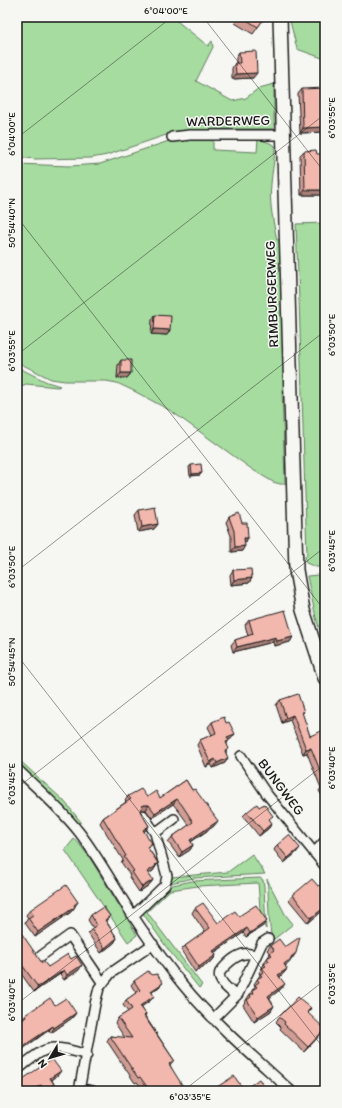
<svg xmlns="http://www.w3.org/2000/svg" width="342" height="1108" font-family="Itim,sans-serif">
<rect width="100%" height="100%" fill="#f6f6f2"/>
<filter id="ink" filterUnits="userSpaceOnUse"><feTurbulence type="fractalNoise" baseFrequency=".025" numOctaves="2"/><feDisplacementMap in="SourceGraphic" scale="8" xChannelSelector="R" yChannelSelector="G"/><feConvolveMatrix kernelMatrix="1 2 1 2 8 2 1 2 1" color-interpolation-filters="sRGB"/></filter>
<g filter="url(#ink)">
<path fill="#a6dca0" stroke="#617c5e" d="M17,17H172L208,46L212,41L213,47L196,81L232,101L246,98L259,88L274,84V129H219L178,131L107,155L91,158L35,159L17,157Z
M289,17H325V59L297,49Z
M213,138V150L257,152L258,139L270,143L275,146C275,159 272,171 271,184C269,203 273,221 277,240H281L285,389H282L285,484H280L273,482L253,470L171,411L134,391L117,383L106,381H65L51,379L17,362V164L70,166L100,164L169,141L182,139Z
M325,223V567H316L306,563L305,556L307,555C303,445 301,334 296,224Z
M17,367L47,382L60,386L58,387L26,384L17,388Z
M320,575L325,576V646L316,618L307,576Z
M17,758L64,801L81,822L78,824L51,794L17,762Z
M74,839L77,841L90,858L137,935L128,942L65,850Z
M252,854L265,874L194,878L170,883L172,877L228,872Z
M260,878L263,880L264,886L266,929L261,921L258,883L198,886L170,890L147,912L202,985L199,988L167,948L142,912L168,886L192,881Z
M267,879L285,914L293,924L273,940C268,931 269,892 267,879Z"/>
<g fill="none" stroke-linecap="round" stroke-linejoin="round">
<defs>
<path id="street" d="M172,137L190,135H284
M241,756L266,793L325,866
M17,769C38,789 61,809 79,832C99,858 115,888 133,916C149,940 165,963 183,985C215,1024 254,1057 291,1091
M155,833L174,819
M314,853L325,841
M133,916L165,885L167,876L155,833L143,815
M41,956L70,935L102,982
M236,996C230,990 216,981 220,972C229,961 242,948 256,956
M213,1019L238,994L262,943L268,939
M17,1070C28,1062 41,1048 55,1048C65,1048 77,1052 87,1055
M79,1088L93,1091
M79,1091L95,1004L99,988L111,973L153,944"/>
<path id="secondary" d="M280,17L296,570L303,610L325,678"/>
</defs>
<use href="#street" stroke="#1c1c1c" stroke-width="12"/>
<use href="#secondary" stroke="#1c1c1c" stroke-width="16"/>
<use href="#street" stroke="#f6f6f2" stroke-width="9"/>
<use href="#secondary" stroke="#f6f6f2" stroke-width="13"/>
</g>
<path fill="#d09d95" stroke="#1c1c1c" d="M231,17H265L253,34L235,23L236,20Z
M239,52L253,78L232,79V68L235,63H236V57Z
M302,89L325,132L300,133L298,94Z
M304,151L317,154L325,195H301L300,155Z
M155,315L170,330L167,335L151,334L152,320Z
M121,360L131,373L127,378H117L118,365Z
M191,465L200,475L190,476L189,467Z
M139,510L158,524L154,529L138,532L135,515Z
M229,517L245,542L242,551L231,552V536L226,522Z
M233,570L252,578L249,583L231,585L230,575Z
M249,620L293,637L290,642L274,646L273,642L233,652L231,645L235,640L248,636L245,625Z
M280,700L304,712L302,714L310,736L325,733V800L319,791L321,788L307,753L303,754L290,720L282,723L276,705Z
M212,722L231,739L228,740L227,744L225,763L213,768L211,764L206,767L197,745L200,740L212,735L208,727Z
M186,780L214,826L191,842L193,845L190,850L179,857L168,842L172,837L189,825L178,810L173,804L152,818L146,810H141L140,811L149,826L144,832L149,848H148L158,863L153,871L148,874L153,880L149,885L139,892L129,877L130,875L121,862L123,860L100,823L103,818L126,802L125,801L128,796L160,798Z
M247,812L270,820L269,828L259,836L243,816Z
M277,845L296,853L284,863L274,850Z
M318,886L325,891V909L308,923L289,900L293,895Z
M78,902L71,912L35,937L25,923L28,918L26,915L30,910Z
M195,908L218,923L239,916L263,926L246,937L243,933L214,953L216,955L213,960L195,972L181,950L185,946L205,932L192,913Z
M91,915L110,916L106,921L117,938L114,943L101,953L88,933L93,928L88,920Z
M17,938L42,963L48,967L79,970L64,980L60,974L34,992L17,968Z
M271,945L285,947L293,958L291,959L289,963L285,966L287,969L283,974L280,977L281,989L269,998L271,1011L254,1022L243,1005L255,986L254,984L260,975L259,973L264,964V963L270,954L267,950Z
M151,975L163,983L159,987L152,992L151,1000L141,1007L146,1014L145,1016L174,1060L170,1065L182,1091H144L137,1082L135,1083L107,1041L110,1036L125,1038L115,1023L118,1018L128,1012L123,1005L126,1000L136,993L131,985L134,981Z
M55,1005L76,1013L72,1018L51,1033L49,1030L20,1051L21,1021L25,1015Z
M311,1008L308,1013L321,1034L304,1052L280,1029L281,1027L276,1022L279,1017Z
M57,1076L52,1080L54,1084L51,1089L48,1091H39L38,1089L36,1091H17Z"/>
<path fill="#a98079" stroke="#1c1c1c" d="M257,73L253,78L232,79L236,74Z
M325,127V132L300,133L303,128Z
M305,190H325V195H301Z
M154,329L170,330L167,335L151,334Z
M121,373H131L127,378H117Z
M202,473L200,475L190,476L192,474Z
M158,524L154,529L138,532L142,527Z
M244,538H248L245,543Z
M245,546L242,551L231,552L235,547Z
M252,578L249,583L231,585L234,580Z
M276,637L273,642L233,652L237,647Z
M293,637L290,642L274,646L277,641Z
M293,715L290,720L282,723L286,718Z
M235,734L231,739L223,742L227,737Z
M311,748L307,753L303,754L306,749Z
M228,758L225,763L213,768L217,763Z
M215,759L211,764L206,767L210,762Z
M177,799L173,804L152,818L155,813Z
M143,805H149L146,810H140Z
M218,821L214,826L186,845L190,840Z
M272,823L269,828L259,836L263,831Z
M149,826L145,831L140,835L143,830Z
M152,843L149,848L144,851L147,847Z
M193,845L190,850L179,857L182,852Z
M300,848L296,853L284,863L288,858Z
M158,863L153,871L144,877L147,872Z
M153,880L149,885L139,892L142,887Z
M75,907L71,912L35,937L38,932Z
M325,907V909L308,923L311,918Z
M110,916L107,921L101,924L105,920Z
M267,921L263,926L246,937L250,933Z
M247,928L243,933L209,956L213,951Z
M117,938L114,943L101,953L105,948Z
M296,953L289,963L280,969L284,964L291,957Z
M216,955L213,960L195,972L199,967Z
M82,965L79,970L64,980L67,975Z
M287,969L283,974L275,980L278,975Z
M64,970L60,974L34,992L38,987Z
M163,983L159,987L148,995L151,991Z
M285,984L281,989L265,1001L268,996Z
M154,996L151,1000L137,1010L140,1006Z
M274,1006L271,1011L254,1022L258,1017Z
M76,1013L72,1018L51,1033L54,1028Z
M53,1026L49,1030L20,1051L17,1055V1052L19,1049Z
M325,1029L321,1034L304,1052L308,1047Z
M61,1071L57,1076L47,1083L50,1078Z
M54,1084L51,1089L48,1091H45Z
M41,1085L38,1089L36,1091H31Z"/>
<path fill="#f2b7ad" stroke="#1c1c1c" d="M242,17H265L258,27Z
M256,51L257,73L236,74L235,63H240L239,52Z
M325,88V127L303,128L302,89Z
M316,150L317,154H325V190H305L304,151Z
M155,315L171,316L170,330L154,329Z
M121,360H131V373H121Z
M201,464L202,473L192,474L191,465Z
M155,507L158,524L142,527L139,510Z
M239,513L242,523H247L248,538H244L245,546L235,547L234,531L229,517Z
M251,569L252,578L234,580L233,570Z
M285,610L293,637L277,641L276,637L237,647L235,640L253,634L249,620Z
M298,694L304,712H302L310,736L324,730L325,733V783L311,748L306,749L293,715L286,718L280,700Z
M224,717L226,723L229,722L235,734L227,737L229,741L226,742L229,749L225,751L228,758L217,763L215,759L210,762L200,740L216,733L212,722Z
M186,780L192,790L195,789L218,821L190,840L193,845L182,852L172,837L193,822L182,805L177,799L155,813L149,805H143L140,811L149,826L143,830L152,843L147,847L158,863L155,865L156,866L147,872L153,880L142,887L132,872L134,871L124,857L126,856L103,818L131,799L128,796L141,789L147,797L156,791L160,798Z
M325,784V790L323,786Z
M257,804L259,807L264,804L273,816L269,819L272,823L263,831L247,812Z
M289,835L300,848L288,858L277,845Z
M312,879L318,886L320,885L325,891V907L311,918L293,895Z
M66,885L78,902L74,905L75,907L38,932L28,918L33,915L30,910Z
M203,903L218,923L235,911L239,916L256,905L267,921L250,933L247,928L213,951L216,955L199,967L185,946L210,928L195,908Z
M103,907L110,916L105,920L117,938L105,948L91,929L97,925L91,915Z
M22,934L42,963L44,962L48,967L68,954L71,959L76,956L82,965L67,975L64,970L38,987L17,958V938Z
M300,937L296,953L291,957L292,958L284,964L287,969L278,975L285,984L268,996L274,1006L258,1017L247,1000L251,997L250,995L254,993L252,990L257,987L255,985L259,982L257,979L262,976L260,974L264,972L262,968L266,966L264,964L269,961L267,958L272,955L270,953L274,950L271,945L279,939L285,947Z
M148,971L151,975L157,974L163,983L151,991L154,996L140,1006L146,1014L144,1016L174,1060L169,1064L184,1088L179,1091H150L140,1077L138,1078L110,1036L132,1038L118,1018L132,1009L126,1000L140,990L134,981Z
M298,997L311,1008L307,1012L325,1029L308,1047L284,1024L285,1022L279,1017Z
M50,998L55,1005L66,998L76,1013L54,1028L53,1026L19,1049L20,1051L17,1053V1024L26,1017L25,1015Z
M52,1059L61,1071L50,1078L54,1084L45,1090L41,1085L31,1091H17V1083Z
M234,1076L244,1090L259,1079L267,1091H211Z"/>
</g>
<path fill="none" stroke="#1c1c1c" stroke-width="1" stroke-opacity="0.45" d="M203,17L325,173M17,138L172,17M17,217L325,611M17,355L325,114M17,571L325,331M17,655L325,1050M17,788L325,547M17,1004L325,764M183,1091L325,980"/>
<g text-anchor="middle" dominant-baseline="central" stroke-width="3" stroke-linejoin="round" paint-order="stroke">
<g font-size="14" fill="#1c1c1c" stroke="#f6f6f2">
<text transform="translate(228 121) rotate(-1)">WARDERWEG</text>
<text transform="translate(272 294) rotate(-92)">RIMBURGERWEG</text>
<text transform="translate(281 787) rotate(53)">BUNGWEG</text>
</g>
</g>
<rect width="342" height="1108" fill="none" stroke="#f6f6f2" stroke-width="44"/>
<g transform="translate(50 1058) rotate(232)" stroke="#f6f6f2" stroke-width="3" paint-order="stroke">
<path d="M0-3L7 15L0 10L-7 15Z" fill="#1c1c1c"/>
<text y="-6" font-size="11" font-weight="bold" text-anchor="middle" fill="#1c1c1c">N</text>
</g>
<rect x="22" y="22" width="298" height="1064" fill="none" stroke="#1c1c1c" stroke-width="1.5"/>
<g font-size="10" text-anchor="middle" fill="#1c1c1c">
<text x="166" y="14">6°04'00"E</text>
<text transform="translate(331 118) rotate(-90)" y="4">6°03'55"E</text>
<text transform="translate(11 134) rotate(-90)" y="4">6°04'00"E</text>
<text transform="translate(11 223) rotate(-90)" y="4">50°54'40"N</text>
<text transform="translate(331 335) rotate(-90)" y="4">6°03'50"E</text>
<text transform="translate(11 351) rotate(-90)" y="4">6°03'55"E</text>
<text transform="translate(331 551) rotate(-90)" y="4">6°03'45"E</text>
<text transform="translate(11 567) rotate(-90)" y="4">6°03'50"E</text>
<text transform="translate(11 662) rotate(-90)" y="4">50°54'45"N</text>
<text transform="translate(331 768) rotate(-90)" y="4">6°03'40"E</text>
<text transform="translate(11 784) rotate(-90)" y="4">6°03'45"E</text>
<text transform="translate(331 984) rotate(-90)" y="4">6°03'35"E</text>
<text transform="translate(11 1000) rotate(-90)" y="4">6°03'40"E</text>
<text x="190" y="1100">6°03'35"E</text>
</g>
</svg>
